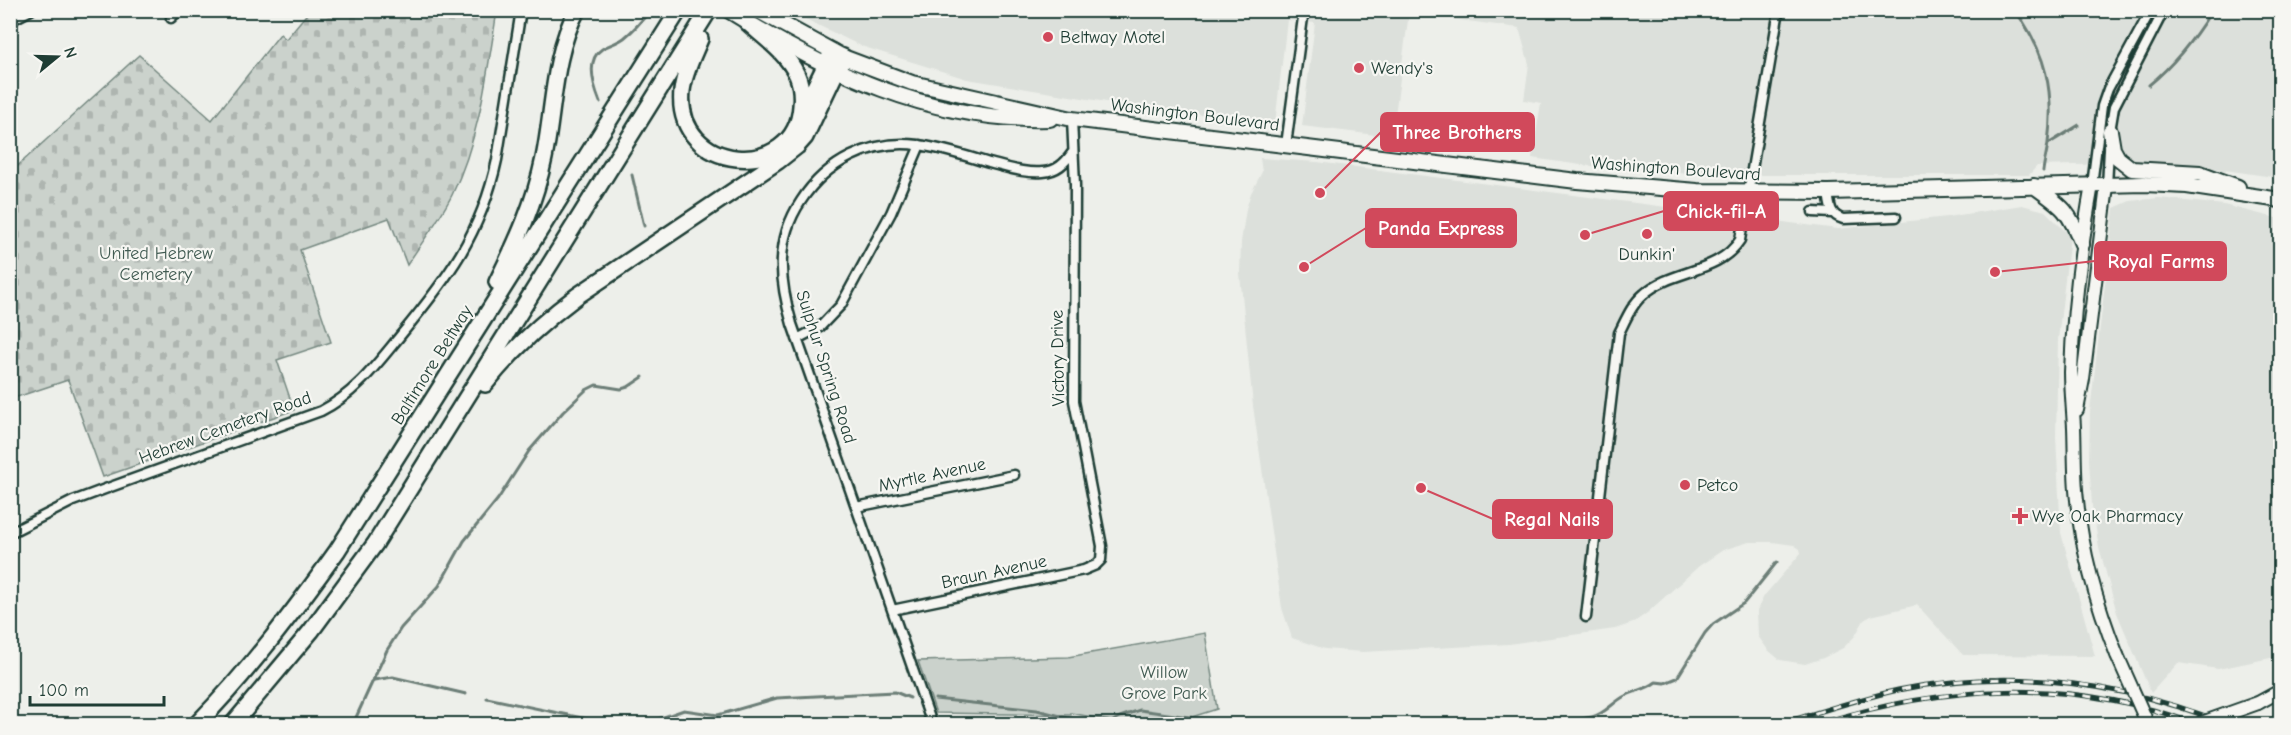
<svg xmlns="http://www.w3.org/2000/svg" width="2291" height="735" font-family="'Comic Neue',sans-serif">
<defs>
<pattern id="cemetery-stones" width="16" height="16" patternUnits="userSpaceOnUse" patternTransform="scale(1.5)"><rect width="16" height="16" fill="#cbd2cc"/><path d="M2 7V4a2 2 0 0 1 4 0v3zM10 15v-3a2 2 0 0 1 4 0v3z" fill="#aeb5b0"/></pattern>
</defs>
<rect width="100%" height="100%" fill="#edefea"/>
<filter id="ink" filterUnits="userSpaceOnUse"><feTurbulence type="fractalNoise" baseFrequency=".0167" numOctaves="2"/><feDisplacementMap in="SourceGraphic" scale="12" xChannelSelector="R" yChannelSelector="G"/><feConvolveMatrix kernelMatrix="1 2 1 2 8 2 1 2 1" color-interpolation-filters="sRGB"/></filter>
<g filter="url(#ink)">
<path fill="#dce0db" d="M789,11H2280V178L2190,165L2149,163L2037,166L2029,175H1702L1581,165L1532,158L1541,103L1524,100L1529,64L1519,28L1409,13L1392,137L1302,126L1315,23L1287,20L1275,124L1137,107L967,79L861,46Z
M1260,158L1317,162L1838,229L1947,217L2022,205L2045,211L2070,236L2058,340L2056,437L2061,533L2095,656L1963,655L1917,605L1871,616L1864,620L1855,636L1843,648L1823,658L1805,664L1780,660L1768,650L1758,636L1757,610L1764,596L1801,553L1800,549L1794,545L1772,542H1749L1723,550L1699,566L1647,613L1633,623L1615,629L1509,644L1363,652L1325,649L1292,638L1282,608L1253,406L1240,274L1241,242L1246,209L1251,193L1262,172Z
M2159,198L2224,205L2280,219V656L2218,669L2178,663L2151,693L2117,613L2099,547L2092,506L2089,460L2090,411L2114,208L2130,201Z"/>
<path fill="url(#cemetery-stones)" stroke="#758880" stroke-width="1.5" d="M310,10L497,11C487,73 480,137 452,195C440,219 422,242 407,265L389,218L300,250L331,342L277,360L294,410L103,477L68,380L11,399V172L139,55L212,120L280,34L286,39Z"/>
<path fill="#cbd2cc" stroke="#758880" stroke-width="1.5" d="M1205,633L1217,709L1170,724H1126L1071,713V715L936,713L918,661L1068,657Z"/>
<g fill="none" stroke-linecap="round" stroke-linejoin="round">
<path stroke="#6c7e77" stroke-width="3" d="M2015,10C2046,52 2055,92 2048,143C2047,152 2044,162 2043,171
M2149,85C2175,64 2194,39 2212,10
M600,102C594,87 585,60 602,49C609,45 617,43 624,38C634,30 642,21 650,10
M2048,144L2079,125
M632,175L644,226
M374,680L393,677L466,694
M487,698L611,724
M935,699L1037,710L1092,724
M353,724L387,650L401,628L439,586L464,541L498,499L529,451L563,412L586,390L596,385L621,389L628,387L643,377
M644,724L684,710L718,715L777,698L895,692L910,698
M1108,724L1120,717L1140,710L1238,724
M1569,724C1577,718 1583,719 1592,717C1605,714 1613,702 1625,696C1636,690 1646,690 1656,682L1665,683L1677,678L1705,633L1713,624L1744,603L1777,562"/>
<defs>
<path id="street" d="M171,18L179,10
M10,21L31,10
M1286,145L1304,10
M2092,185L2102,106L2108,89L2151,10
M2107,186L2110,131L2114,107L2164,10
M1828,192C1830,204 1829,215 1843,219L1896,217
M1813,212L1832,213
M797,339L820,327L841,305L891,213L920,145
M856,507L1014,475
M10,533L73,501L105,489L321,411C355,394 376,365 400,336C447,279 481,235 497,160L521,10
M892,610L1084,570L1096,565L1101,560L1102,546L1074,401L1075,185L1072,119
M1586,617L1619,333C1626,319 1632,304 1644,294C1672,269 1718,274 1740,240L1779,10
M932,724L792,324C779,280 775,240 801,201C826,162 871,139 918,145C942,148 966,156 989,163C1006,167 1025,174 1043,172C1057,171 1065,163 1072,153"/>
<path id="secondary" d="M2092,185C2081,247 2073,309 2071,372C2071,390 2073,409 2074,427C2075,451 2074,476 2077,500C2082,553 2097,605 2117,655
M2077,410L2083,379L2107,186
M2258,703L2280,691"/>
<path id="primary" d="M728,10C827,72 931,122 1050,119
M757,10L843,57L912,83L1072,119L1577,181L1697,191L1828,192L2144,184L2187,186L2280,200
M2110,131L2113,149L2118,158L2132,169L2200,173L2238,187
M2034,186C2063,207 2068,209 2082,244"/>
<path id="highway" d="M700,39C693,56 684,73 682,91C674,173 796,183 801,106C802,96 801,84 797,75C787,53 765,38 747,22
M803,111L832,52
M497,282C517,242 535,202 544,158C554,109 553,55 577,10
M485,384C512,350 542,322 577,296L778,161L797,146L805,137L843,57
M197,724C249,671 294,611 337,551L679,10
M233,724L311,631L375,544L709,10"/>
</defs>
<use href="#street" stroke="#1f3d34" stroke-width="13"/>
<use href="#secondary" stroke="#1f3d34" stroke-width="16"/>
<use href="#primary" stroke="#1f3d34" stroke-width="18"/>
<use href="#highway" stroke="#1f3d34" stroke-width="20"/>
<use href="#street" stroke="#f6f6f2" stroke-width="8"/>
<use href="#secondary" stroke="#f6f6f2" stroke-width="12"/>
<use href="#primary" stroke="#f6f6f2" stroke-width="14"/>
<use href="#highway" stroke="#f6f6f2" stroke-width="15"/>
<defs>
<path id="rail" d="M1780,724C1819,712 1858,699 1898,690C2011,667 2121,682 2227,724
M1817,724C1943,685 2070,676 2195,724"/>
</defs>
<use href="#rail" stroke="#1f3d34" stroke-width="5"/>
<use href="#rail" stroke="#f6f6f2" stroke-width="3" stroke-dasharray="9" stroke-linecap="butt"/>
<defs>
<path id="secondary-bridge" d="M2117,655L2146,720
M2199,724L2258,703"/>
</defs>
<use href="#secondary-bridge" stroke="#1f3d34" stroke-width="16" stroke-linecap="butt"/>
<use href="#secondary-bridge" stroke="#f6f6f2" stroke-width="12"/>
</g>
</g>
<g fill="#d1495b" stroke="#f6f6f2" stroke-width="2">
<circle cx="1048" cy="37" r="6"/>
<circle cx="1359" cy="68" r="6"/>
<circle cx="1647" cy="234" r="6"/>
<circle cx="1685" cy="485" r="6"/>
<path d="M2017 507h6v6h6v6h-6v6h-6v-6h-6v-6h6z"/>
</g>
<g text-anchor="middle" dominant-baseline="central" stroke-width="4.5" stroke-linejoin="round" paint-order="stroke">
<g font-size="18" fill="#1f3d34" stroke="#f6f6f2" text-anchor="start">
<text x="1060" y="37">Beltway Motel</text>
<text x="1371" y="68">Wendy's</text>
<text x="1647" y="254" text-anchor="middle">Dunkin'</text>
<text x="1697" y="485">Petco</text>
<text x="2032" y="516">Wye Oak Pharmacy</text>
</g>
<g font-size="18" fill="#1f3d34" stroke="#f6f6f2">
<text transform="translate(1195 115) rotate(7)">Washington Boulevard</text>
<text transform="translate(1676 169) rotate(4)">Washington Boulevard</text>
<text transform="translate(1058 358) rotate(-91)">Victory Drive</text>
<text transform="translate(432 365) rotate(-58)">Baltimore Beltway</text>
<text transform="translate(826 367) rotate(72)">Sulphur Spring Road</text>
<text transform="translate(225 428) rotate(-20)">Hebrew Cemetery Road</text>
<text transform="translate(932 475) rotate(-12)">Myrtle Avenue</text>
<text transform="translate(994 572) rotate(-12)">Braun Avenue</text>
</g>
<g font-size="18" fill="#415b52" stroke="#f6f6f2">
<text x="156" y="253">United Hebrew<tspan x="156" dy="21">Cemetery</tspan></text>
<text x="1164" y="672">Willow<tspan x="1164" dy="21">Grove Park</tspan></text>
</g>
</g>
<path fill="none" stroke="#d1495b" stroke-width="2" d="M1320 193L1381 132M1585 235L1664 211M1304 267L1366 228M1995 272L2095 261M1421 488L1493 519"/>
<g fill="#d1495b" stroke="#f6f6f2" stroke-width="2">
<circle cx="1320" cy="193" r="6"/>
<circle cx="1585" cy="235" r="6"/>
<circle cx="1304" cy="267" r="6"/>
<circle cx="1995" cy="272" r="6"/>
<circle cx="1421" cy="488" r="6"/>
</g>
<g fill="#d1495b" stroke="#d1495b" stroke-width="2">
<rect x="1381" y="113" width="153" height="38" rx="6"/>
<rect x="1664" y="192" width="114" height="38" rx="6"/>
<rect x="1366" y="209" width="150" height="38" rx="6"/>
<rect x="2095" y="242" width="131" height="38" rx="6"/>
<rect x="1493" y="500" width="119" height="38" rx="6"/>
</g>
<g font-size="20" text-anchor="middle" font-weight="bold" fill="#fff">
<text x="1457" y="139">Three Brothers</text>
<text x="1721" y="218">Chick-fil-A</text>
<text x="1441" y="235">Panda Express</text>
<text x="2161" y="268">Royal Farms</text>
<text x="1552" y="526">Regal Nails</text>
</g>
<rect width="2291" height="735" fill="none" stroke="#f6f6f2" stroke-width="36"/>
<rect x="18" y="18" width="2255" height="699" fill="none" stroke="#1f3d34" stroke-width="2" filter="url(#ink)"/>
<g transform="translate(57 57) rotate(71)" stroke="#f6f6f2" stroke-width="4.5" paint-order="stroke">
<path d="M0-4.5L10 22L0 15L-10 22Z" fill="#1f3d34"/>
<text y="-9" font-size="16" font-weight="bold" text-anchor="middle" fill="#1f3d34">N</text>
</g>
<path d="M30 696v9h134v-9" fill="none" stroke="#1f3d34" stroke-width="3"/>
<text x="39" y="696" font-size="18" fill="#1f3d34" stroke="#f6f6f2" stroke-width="4.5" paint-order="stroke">100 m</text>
</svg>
